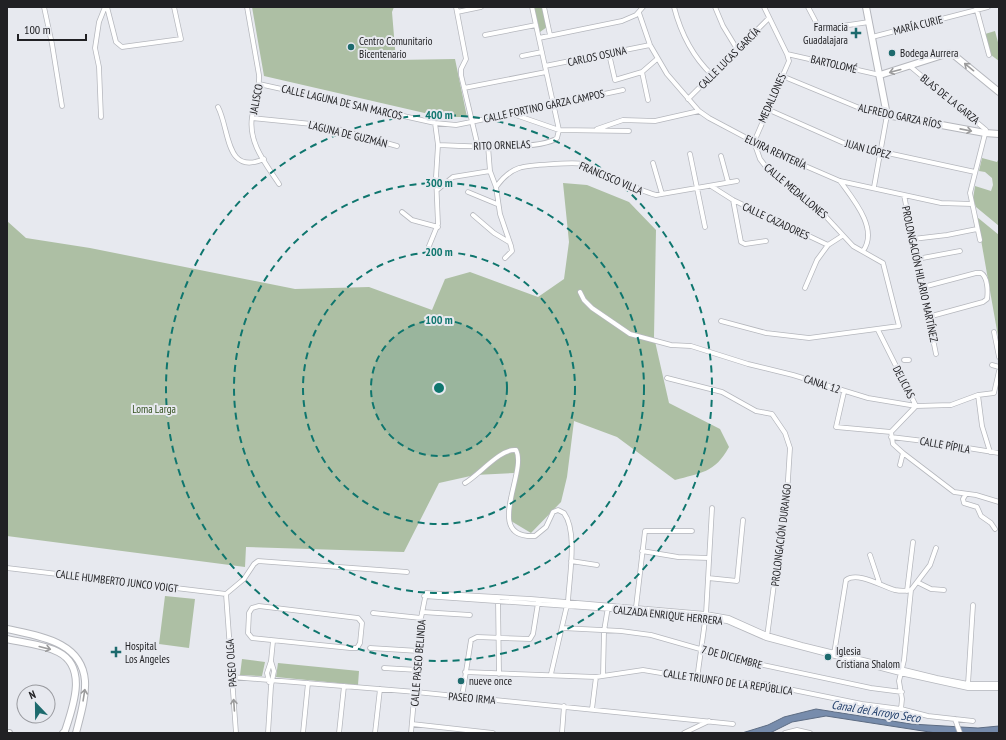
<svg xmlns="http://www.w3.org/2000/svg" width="1006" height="740" font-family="'PT Sans Narrow',sans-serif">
<rect width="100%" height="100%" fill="#e7e9ef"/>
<path fill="#adbfa4" d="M252,7H394L392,12L396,60L455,59L467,117H442L264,76Z
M534,7H543L547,27L540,32Z
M995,31L999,46V61L991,55L985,34Z
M982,158L997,162L999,158V226L976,207L973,199L975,186L991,191L993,185L992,178L985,172L979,171Z
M563,183L587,185L629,202L656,230L654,337L669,403L720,429L729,447C715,473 700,473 675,480L617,437L574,421L567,477L561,502L531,533L511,521L514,473L475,475L439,483L404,552L246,547L245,567L7,536V221L26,238L90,248L295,289L369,287L432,310L445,279L470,272L538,297L564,279L569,242Z
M977,217L999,235V345V342Z
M165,596L195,599L189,648L159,644Z
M242,659L265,662L262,676L240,675Z
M278,663L359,671L358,685L276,677Z"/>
<path fill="#778cac" stroke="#5d6c83" d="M816,709L911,724L978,728L999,726V733H936L826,716L792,722L770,733H742L768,725L784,717Z"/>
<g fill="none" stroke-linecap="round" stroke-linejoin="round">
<defs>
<path id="street" d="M44,7L52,44L62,106
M107,7L116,42L122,47L181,39L174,7
M247,7L259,75C260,89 254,103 252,117C248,143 266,164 279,184
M456,7L466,59L461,69V75L478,147
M544,7L550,35
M674,7C681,34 692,56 712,75
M715,7L723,26L737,49
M808,7L818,26L822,29L869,22
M976,7L989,55
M457,12L481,7
M639,13L650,45L667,74L699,111L709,118L773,152L840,181L941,203L972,204
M485,35L536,25
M872,37L988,7
M539,38L622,21L636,15L643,7
M609,54L615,80L642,72L657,59
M787,54L880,75
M522,56L542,52
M545,66L650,45
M911,67L986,130L970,193L980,240
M642,72L648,100
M782,76L862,109L887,115L874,187
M259,84L435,123L456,125L471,122L623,90
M464,88L546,72
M688,99L769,18
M218,107C230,130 225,176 264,159
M767,109L846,144L975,172
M510,113L559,130L629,131
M101,117L99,67L95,48L99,22L105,7
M252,118L322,125L397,146
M597,129L623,120L655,121L699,111
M438,145C461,146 541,151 557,138L559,130L532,7
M488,146L490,171L496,187L500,214L511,246L512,251L505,258
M690,154L705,227
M721,156L728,182
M653,163L662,194
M840,181C853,199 879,229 863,251
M711,186L733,200L828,245L842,236
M496,187C501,180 510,171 519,168C528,165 574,162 583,164C608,172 630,188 656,195L737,181
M437,190L453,177L490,171
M468,192L497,204
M904,195L936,354
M733,200L741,242L745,244L766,241
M402,212L412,220L438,227
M473,215L494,233L509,242
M913,239L947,235L977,229
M428,252L429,246L438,224L436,177L438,145L435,123
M917,259L960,251
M923,287L976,273H981C988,277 988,292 987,299L983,302L928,317
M805,288L817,260L828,245
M580,292L584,300L592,308L630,334L671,345L691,346L748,364L793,375L868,398L916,406L951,405L978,395L994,393L999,371
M721,321L766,333L809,338L899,326L883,263L853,246L816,206L769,171L760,159L754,142L789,61L787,54L764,7
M878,330L916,406L891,432L893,444L903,453L900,465
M994,332L999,357
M904,360H909
M992,365L999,367
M667,378L722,392L756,411L772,414L785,433L790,448L787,495L781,515L778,554L767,637
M844,392L836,427L891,432
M978,395L982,426L990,452
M891,437L924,441L999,453
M903,453L954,492L976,495L999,502
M465,483C479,475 501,448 516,450C528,472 482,539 535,536L546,527L553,512L558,510L564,513C578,532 569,578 568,602
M966,494L963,499L964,503L977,507L981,516L991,523L995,529
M642,551L678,557L709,558
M870,555L879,582
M571,561L597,565
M7,568L226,594
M708,578L737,581L743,520
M917,582L931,589L944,590
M907,591L913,542
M226,594L244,579L254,564L258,561L407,572
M226,594L236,733
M424,596L639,611L727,621L766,638L900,673L968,688H999
M498,600L499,674
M259,606L358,618L362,623L360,643L357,648H350L252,638L248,633L249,613L252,608Z
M636,607L645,531H692
M422,612L470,615
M373,613L421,618
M562,628L621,631L651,635L735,659L871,688L902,692
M370,648L419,651
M834,654L846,580C858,571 883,587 895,590C900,591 906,591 911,590
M384,668L418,670
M465,672L596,677L643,670L697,679L764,684L862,704L901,709L928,716L973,721
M551,674L567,605
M603,676L604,631L608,607
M232,677L416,692L733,724
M697,679L706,614L712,508
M269,682L267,673L271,661L273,641
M968,684L973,605
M462,697L471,640L477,637L530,639L533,634L538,603
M592,709L596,677
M901,709L902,699L899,681L904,660L911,590L930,565L936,548
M955,719L960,733
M412,724L493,733
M268,733L271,686L274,671L271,661
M303,733L308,683
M339,733L344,686
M375,733L380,689
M411,733L421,618L426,593L531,599L706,614L729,618L767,635L802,645L937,678L968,684H999
M562,733L564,706
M684,733L709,721
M785,733L797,730L810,733"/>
<path id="secondary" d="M866,7L887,115L985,133L999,134
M880,75L949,53L955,56L999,92
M7,629C38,636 82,641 85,681C86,698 80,717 76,733
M7,639C23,643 43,644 58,652C88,667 73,707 65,731L63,733
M7,733H9"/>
</defs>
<use href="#street" stroke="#b5b7bd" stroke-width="5.5"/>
<use href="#secondary" stroke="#b5b7bd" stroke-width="8"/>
<use href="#street" stroke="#fff" stroke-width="4"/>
<use href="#secondary" stroke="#fff" stroke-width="6"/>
</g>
<defs><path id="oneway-shaft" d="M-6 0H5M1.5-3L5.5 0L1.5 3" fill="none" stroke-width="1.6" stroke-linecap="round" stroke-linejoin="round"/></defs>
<g stroke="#9b9b9c">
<use href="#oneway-shaft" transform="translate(969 67) rotate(-141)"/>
<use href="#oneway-shaft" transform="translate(895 71) rotate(165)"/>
<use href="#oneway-shaft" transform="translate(966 130) rotate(11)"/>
<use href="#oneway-shaft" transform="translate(45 648) rotate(14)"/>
<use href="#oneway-shaft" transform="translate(84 695) rotate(-81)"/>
<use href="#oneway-shaft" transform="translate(234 705) rotate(-94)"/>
</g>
<circle cx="439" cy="388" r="68" fill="#0f766e" fill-opacity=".12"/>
<g fill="none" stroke="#0f766e" stroke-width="2" stroke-dasharray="7 5">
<circle cx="439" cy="388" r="68"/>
<circle cx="439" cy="388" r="136"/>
<circle cx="439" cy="388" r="205"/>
<circle cx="439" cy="388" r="273"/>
</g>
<g fill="#1d6a6d" stroke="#e7e9ef" stroke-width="1.5">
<path d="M854 27h4v4h4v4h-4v4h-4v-4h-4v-4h4z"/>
<circle cx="351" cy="47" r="4"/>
<circle cx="892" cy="53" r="4"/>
<path d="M114 646h4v4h4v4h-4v4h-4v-4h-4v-4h4z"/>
<circle cx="828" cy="657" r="4"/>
<circle cx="461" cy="681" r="4"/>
</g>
<g text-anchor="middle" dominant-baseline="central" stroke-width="4" stroke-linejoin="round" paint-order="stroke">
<g font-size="11" fill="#212124" stroke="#e7e9ef">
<text transform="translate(918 25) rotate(-14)">MARÍA CURIE</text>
<text transform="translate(597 56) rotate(-12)">CARLOS OSUNA</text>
<text transform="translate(729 58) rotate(-45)">CALLE LUCAS GARCÍA</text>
<text transform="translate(834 64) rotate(13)">BARTOLOMÉ</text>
<text transform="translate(772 98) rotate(-66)">MEDALLONES</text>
<text transform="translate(256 99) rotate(-79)">JALISCO</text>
<text transform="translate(950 99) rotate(39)">BLAS DE LA GARZA</text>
<text transform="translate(342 102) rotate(13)">CALLE LAGUNA DE SAN MARCOS</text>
<text transform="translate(544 106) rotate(-12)">CALLE FORTINO GARZA CAMPOS</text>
<text transform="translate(900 116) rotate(12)">ALFREDO GARZA RÍOS</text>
<text transform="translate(348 134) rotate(14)">LAGUNA DE GUZMÁN</text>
<text transform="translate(502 145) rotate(-2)">RITO ORNELAS</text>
<text transform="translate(868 149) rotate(15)">JUAN LÓPEZ</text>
<text transform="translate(776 152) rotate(25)">ELVIRA RENTERÍA</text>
<text transform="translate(611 178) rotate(23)">FRANCISCO VILLA</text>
<text transform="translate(796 191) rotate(40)">CALLE MEDALLONES</text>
<text transform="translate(776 221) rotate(25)">CALLE CAZADORES</text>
<text transform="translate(920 274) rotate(78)">PROLONGACIÓN HILARIO MARTÍNEZ</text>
<text transform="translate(904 382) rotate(63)">DELICIAS</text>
<text transform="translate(822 384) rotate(18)">CANAL 12</text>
<text transform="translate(945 445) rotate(10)">CALLE PÍPILA</text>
<text transform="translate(781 535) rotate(-83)">PROLONGACIÓN DURANGO</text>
<text transform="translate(117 581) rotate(7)">CALLE HUMBERTO JUNCO VOIGT</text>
<text transform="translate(668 615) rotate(6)">CALZADA ENRIQUE HERRERA</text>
<text transform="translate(732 657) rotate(15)">7 DE DICIEMBRE</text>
<text transform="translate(231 663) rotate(-94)">PASEO OLGA</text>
<text transform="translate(418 663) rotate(-85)">CALLE PASEO BELINDA</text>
<text transform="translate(728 682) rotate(8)">CALLE TRIUNFO DE LA REPÚBLICA</text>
<text transform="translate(472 698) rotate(5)">PASEO IRMA</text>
</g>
<g font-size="11" fill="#212124" stroke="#e7e9ef" text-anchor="start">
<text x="848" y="27" text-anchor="end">Farmacia<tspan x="848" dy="13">Guadalajara</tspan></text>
<text x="359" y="41">Centro Comunitario<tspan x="359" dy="13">Bicentenario</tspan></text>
<text x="900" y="53">Bodega Aurrera</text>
<text x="125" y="646">Hospital<tspan x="125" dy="13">Los Angeles</tspan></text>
<text x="836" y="651">Iglesia<tspan x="836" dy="13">Cristiana Shalom</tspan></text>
<text x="469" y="681">nueve once</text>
</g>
<g font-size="11" fill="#32501e" stroke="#e7e9ef">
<text x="154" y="409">Loma Larga</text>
</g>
<g font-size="12" font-style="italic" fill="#23406c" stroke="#e7e9ef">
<text transform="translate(876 711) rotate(9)">Canal del Arroyo Seco</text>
</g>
</g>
<circle cx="439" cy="388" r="6" fill="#0f766e" stroke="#e7e9ef" stroke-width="2"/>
<g font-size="12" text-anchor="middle" font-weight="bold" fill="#0f766e" stroke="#e7e9ef" stroke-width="4" stroke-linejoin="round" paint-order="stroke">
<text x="439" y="119">400 m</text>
<text x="439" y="187">300 m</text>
<text x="439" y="256">200 m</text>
<text x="439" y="324">100 m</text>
</g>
<rect width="1006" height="740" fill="none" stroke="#212124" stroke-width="16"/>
<g transform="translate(36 704) rotate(338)"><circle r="19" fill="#e7e9ef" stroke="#98999e"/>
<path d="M0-3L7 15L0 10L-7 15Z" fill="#1d6a6d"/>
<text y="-6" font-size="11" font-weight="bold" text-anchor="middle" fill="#212124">N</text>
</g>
<path d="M18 34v6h68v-6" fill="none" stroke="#212124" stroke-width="2"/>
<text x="24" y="34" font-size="12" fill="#212124" stroke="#e7e9ef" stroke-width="3" paint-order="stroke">100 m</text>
</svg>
